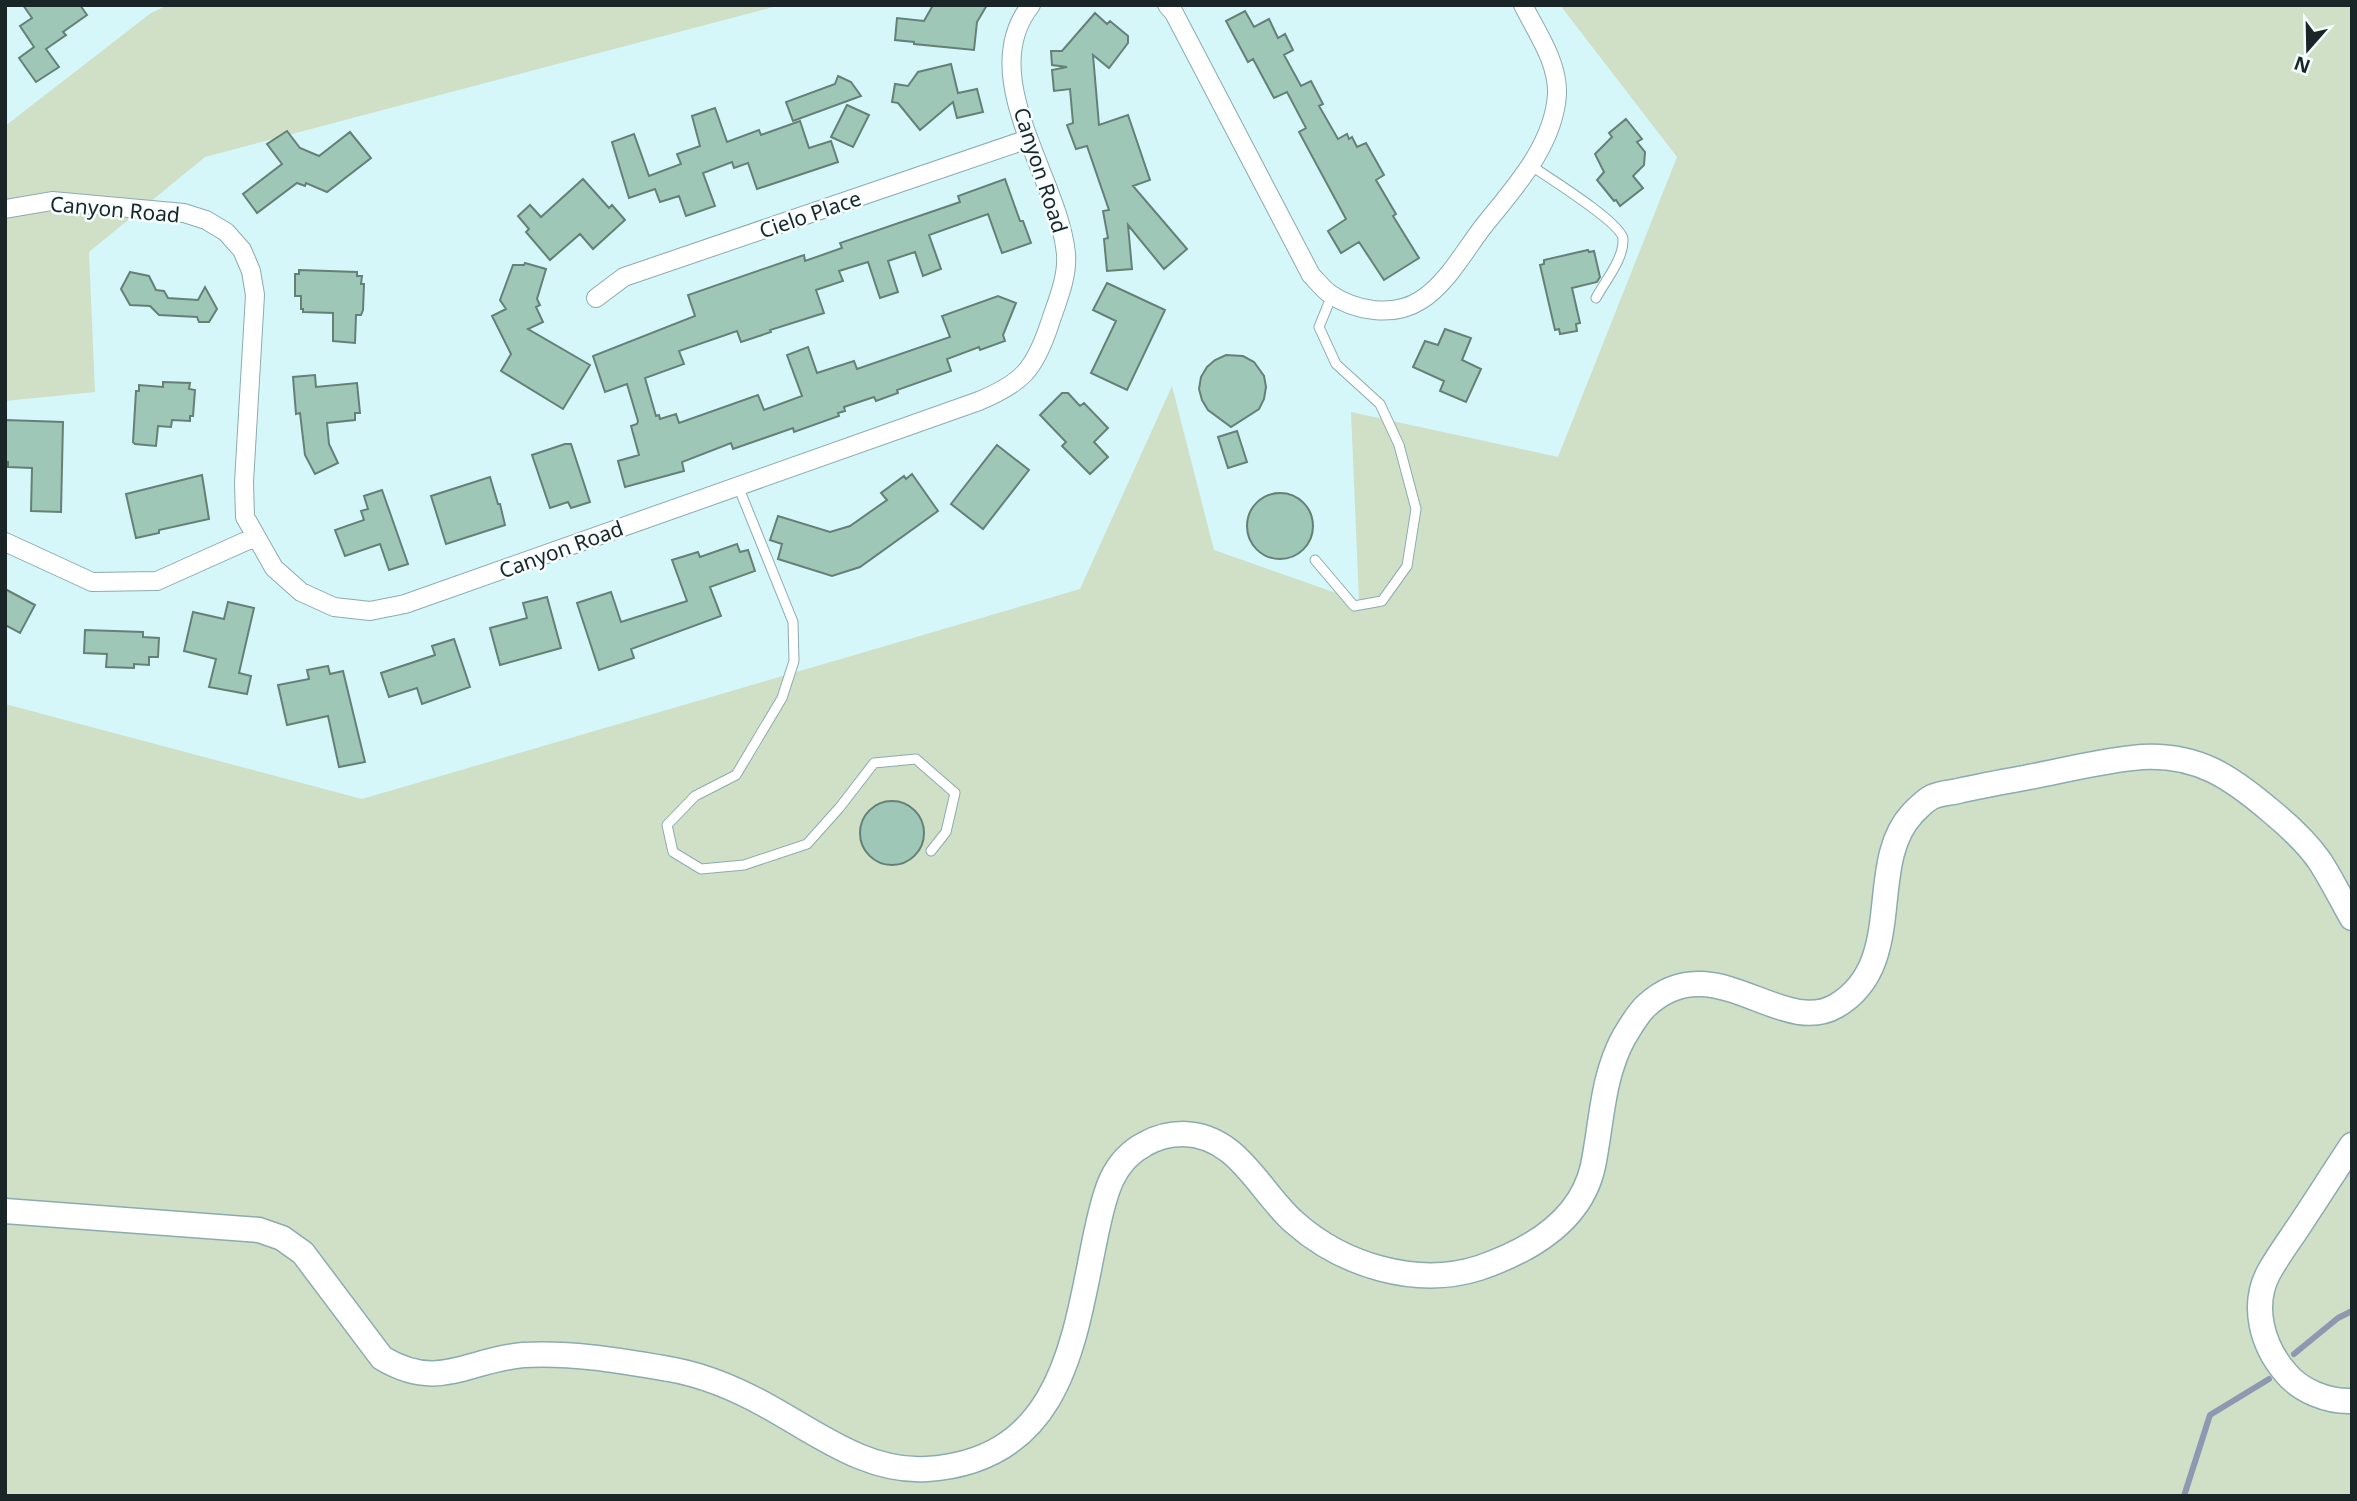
<svg xmlns="http://www.w3.org/2000/svg" width="2357" height="1501" font-family="'Noto Sans',sans-serif">
<rect width="100%" height="100%" fill="#d5f7fa"/>
<path fill="#cfe0c7" d="M168,5H781L205,157L89,252L95,392L5,401V126L151,13Z
M1560,5H2352V1496H5V704L362,799L1080,589L1172,386L1214,550L1359,601L1351,412L1558,457L1677,157Z"/>
<g fill="none" stroke-linecap="round" stroke-linejoin="round">
<path stroke="#8f98b1" stroke-width="6" d="M2294,1354L2338,1318L2352,1311
M2184,1496L2210,1415L2269,1379"/>
</g>
<path fill="#9ec7b8" stroke="#658076" stroke-width="2" d="M23,5H80L87,15L63,32L66,35L46,49L59,67L36,82L19,58L34,47L20,26L32,18Z
M933,5H987L977,22L974,50L914,44V42L895,40L897,18L924,21Z
M1245,11L1254,27L1269,19L1278,38L1285,34L1293,50L1284,55L1301,86L1311,81L1323,104L1319,106L1338,139L1347,134L1349,139L1352,137L1357,147L1366,143L1384,175L1376,180L1396,214L1393,216L1419,258L1384,280L1359,242L1341,253L1328,231L1346,219L1299,132L1306,128L1287,92L1274,98L1253,59L1248,62L1226,21Z
M1095,13L1107,24L1110,21L1128,36V43L1109,68L1093,55L1099,125L1128,115L1150,180L1133,186L1187,249L1164,269L1128,225L1132,269L1107,271L1104,239L1108,238L1103,211L1109,210L1087,146L1076,149L1067,125L1073,123L1070,89L1054,91L1052,70L1067,67L1052,65L1051,51H1062Z
M951,64L958,93L977,89L983,112L957,118L953,102L920,130L898,103L892,102L895,84L908,86L918,72Z
M838,76L851,82L861,96L793,121L786,102L835,84Z
M847,105L869,115L853,147L831,137Z
M715,108L727,142L759,130L761,135L800,121L809,148L831,141L838,162L757,189L748,163L734,168L732,162L703,173L715,206L686,216L679,196L660,202L655,189L629,198L612,142L634,134L649,176L681,164L677,154L700,146L692,116Z
M1626,119L1642,139L1637,142L1645,152L1644,165L1633,176L1643,188L1620,206L1616,200L1614,201L1597,180L1604,172L1595,154L1612,137L1609,133Z
M287,131L300,148L319,156L350,132L371,158L327,192L306,183L305,186L297,183L257,213L243,194L282,164L267,144Z
M583,179L609,208L612,205L625,220L593,249L580,234L550,260L526,232L529,229L518,216L530,205L541,217Z
M1005,179L1020,221H1023L1031,243L1002,253L988,214L929,235L941,269L923,276L915,252L888,261L898,292L880,298L868,262L839,271L843,281L816,290L824,313L770,330L771,332L741,342L737,331L679,351L684,364L645,378L656,416L659,415L660,419L676,414L679,423L758,395L764,410L802,396L787,355L808,347L817,373L854,361L857,369L950,337L942,316L998,296L1016,303L1003,335L1005,341L980,350L979,347L947,359L951,371L897,390L898,393L876,401L874,397L844,407L845,411L838,413L839,416L794,432L793,428L733,449L731,443L682,462L684,471L625,487L618,461L639,455L631,426L637,424L638,421L627,384L605,392L593,356L695,316L688,295L804,255L805,261L842,248L840,243L960,202L958,196Z
M1588,250L1589,252L1594,251L1600,277L1597,282L1572,288L1580,323L1576,324L1577,331L1560,334L1559,329L1555,330L1540,265L1544,264V260Z
M525,263L546,269L537,299L540,305L536,307L543,322L528,329L590,365L563,409L501,371L511,354L492,316L506,309L500,300L513,265H524Z
M299,270L357,272V276H362L361,284H364L363,310L361,315H356L355,343L333,341V313L303,312V309H301V296H295V274H299Z
M130,272L149,276L156,290L164,291L168,298L198,300L205,287L217,309L209,322H199L197,317L159,315L150,306L130,305L121,289Z
M1107,283L1165,310L1127,390L1091,373L1116,321L1093,310Z
M1445,329L1471,338L1462,360L1481,369L1466,402L1440,391L1444,381L1413,367L1425,341L1438,345Z
M1226,355L1243,356L1254,362L1264,376L1266,387L1264,399L1259,409L1231,427L1208,410L1202,400L1199,389L1201,377L1207,367L1215,360Z
M315,375L316,387L357,383L360,413H355V420L327,423L329,444L338,463L315,474L305,455L300,413L296,414L293,377Z
M163,382L190,383L189,389L195,390L193,416H190V421L172,420L171,427L158,426L156,446L135,444L133,442L136,391H139V385L163,387Z
M1062,393H1068L1080,406L1084,403L1108,428L1094,442L1108,457L1090,474L1062,446L1066,442L1040,415Z
M5,420L63,422L61,512L31,511L32,468L8,467V462H5Z
M1237,431L1247,462L1228,468L1218,437Z
M565,444H571L590,502L571,508L568,502L550,508L532,455Z
M997,445L1029,470L983,529L951,504Z
M912,474L938,511L860,567L832,576L778,559L782,544L770,540L778,516L830,532L850,526L887,500L881,493L904,476L906,479Z
M202,475L209,519L159,530V533L136,538L126,494Z
M490,477L498,504H500L505,525L446,544L431,496Z
M382,490L408,564L389,570L380,544L345,556L335,530L364,520L361,511L368,509L364,496Z
M1247 526a33 33 0 1 1 66 0a33 33 0 1 1-66 0Z
M737,544L740,552L748,550L755,571L710,587L721,616L631,649L634,658L599,670L577,603L611,592L621,622L687,601L672,560L698,552L700,557Z
M5,589L35,605L20,633L5,625Z
M547,597L561,648L500,665L490,628L527,618L523,603Z
M228,602L254,608L239,673L251,676L247,694L209,687L216,659L184,651L193,612L224,619Z
M85,630L143,632V637L159,638L158,657H149V665L134,664V668L106,667L107,654L84,653Z
M454,639L470,687L422,704L417,688L389,697L381,673L435,655L432,646Z
M328,666L330,674L343,671L365,762L339,767L328,716L287,725L278,685L309,679L307,670Z
M860 833a32 32 0 1 1 64 0a32 32 0 1 1-64 0Z"/>
<g fill="none" stroke-linecap="round" stroke-linejoin="round">
<defs>
<path id="lane" d="M1530,165C1546,176 1622,223 1623,239C1624,259 1605,281 1596,298
M738,486L793,622L794,661L782,698L736,775L695,796L667,825L673,852L701,869L744,865L807,844L840,807L874,763L916,759L955,793L946,832L931,851
M1315,560L1354,606L1382,601L1407,566L1416,509L1399,445L1380,404L1336,364L1319,327L1332,295"/>
<path id="street" d="M1167,5L1174,13L1311,275C1317,281 1323,289 1330,294C1355,311 1393,318 1421,300C1448,283 1466,248 1486,223C1516,186 1554,144 1557,94C1558,62 1537,33 1523,5
M5,209L52,201L184,213L206,220L226,232L242,250L251,271L255,295L244,482L245,517L274,568L301,592L334,607L370,611L405,604L979,401C1022,383 1034,370 1049,326C1056,304 1068,278 1066,254C1059,178 974,76 1031,5
M596,298L624,277L1028,139
M5,542L92,582L157,581L255,537"/>
<path id="secondary" d="M2352,1145C2334,1172 2317,1199 2299,1226C2289,1241 2278,1256 2269,1272C2251,1305 2262,1345 2285,1372C2300,1391 2328,1402 2352,1401
M5,1211L259,1230L282,1238L303,1253L382,1358C439,1392 467,1360 523,1355C571,1352 622,1361 669,1369C704,1375 737,1389 769,1407C818,1434 868,1473 927,1469C1063,1460 1074,1340 1096,1234C1104,1198 1110,1162 1145,1144C1157,1137 1169,1134 1183,1134C1238,1135 1258,1190 1294,1222C1342,1265 1416,1288 1479,1268C1529,1251 1581,1221 1593,1166C1602,1122 1602,1077 1624,1037C1631,1026 1637,1014 1647,1005C1713,944 1781,1038 1836,1006C1908,964 1865,865 1912,814C1918,808 1924,801 1932,797C1940,793 1950,793 1958,791C1980,786 2002,782 2024,778C2062,771 2103,760 2142,757C2198,754 2231,777 2272,812C2289,826 2306,842 2319,860C2331,878 2341,899 2352,918"/>
</defs>
<use href="#lane" stroke="#8cabaf" stroke-width="11"/>
<use href="#street" stroke="#8cabaf" stroke-width="20"/>
<use href="#secondary" stroke="#8cabaf" stroke-width="27"/>
<use href="#lane" stroke="#fff" stroke-width="9"/>
<use href="#street" stroke="#fff" stroke-width="18"/>
<use href="#secondary" stroke="#fff" stroke-width="24"/>
</g>
<g text-anchor="middle" dominant-baseline="central" stroke-width="5" stroke-linejoin="round" paint-order="stroke">
<g font-size="21" fill="#192527" stroke="#f7feff">
<text transform="translate(1041 170) rotate(72)">Canyon Road</text>
<text transform="translate(115 209) rotate(5)">Canyon Road</text>
<text transform="translate(810 214) rotate(-19)">Cielo Place</text>
<text transform="translate(561 549) rotate(-20)">Canyon Road</text>
</g>
</g>
<rect width="2357" height="1501" fill="none" stroke="#192527" stroke-width="14"/>
<g transform="translate(2308 49) rotate(200)" stroke="#f7feff" stroke-width="5" paint-order="stroke">
<path d="M0-5L12 26L0 18L-12 26Z" fill="#192527"/>
<text y="-10" font-size="19" font-weight="bold" text-anchor="middle" fill="#192527">N</text>
</g>
</svg>
